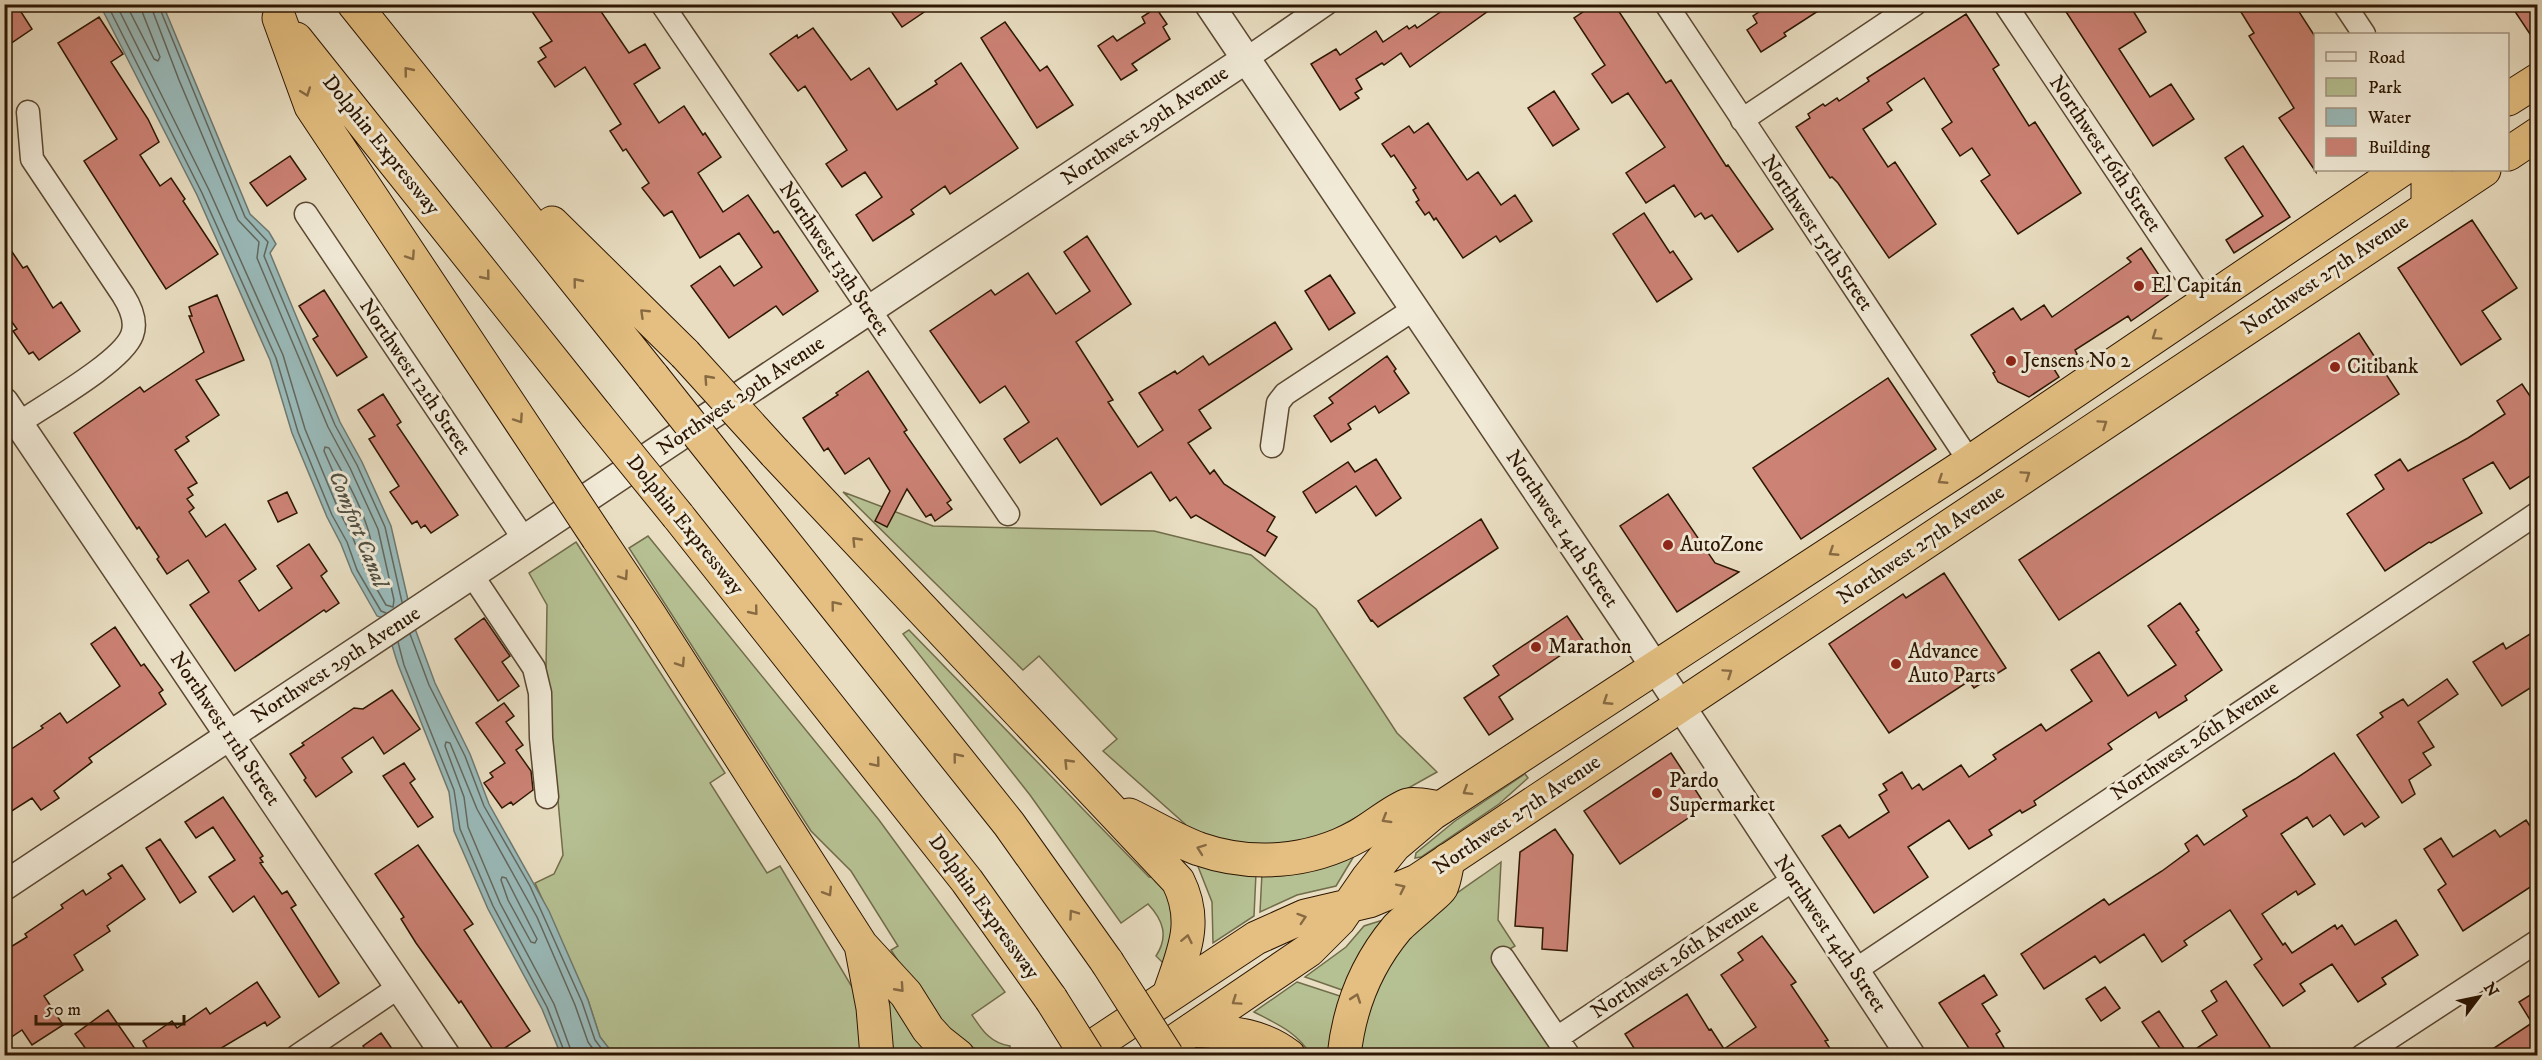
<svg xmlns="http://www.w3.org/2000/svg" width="2542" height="1060" font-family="'IM FELL DW Pica',serif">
<rect width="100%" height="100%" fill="#e9dec2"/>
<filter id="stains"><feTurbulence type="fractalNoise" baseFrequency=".00333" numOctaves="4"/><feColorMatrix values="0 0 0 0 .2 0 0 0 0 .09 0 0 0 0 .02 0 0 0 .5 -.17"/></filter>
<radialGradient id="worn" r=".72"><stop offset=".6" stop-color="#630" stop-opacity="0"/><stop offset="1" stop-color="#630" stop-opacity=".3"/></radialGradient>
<path fill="#b6c193" stroke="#716c4a" stroke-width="1.5" d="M843,492L933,526L1154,531L1251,555L1316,609L1397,733L1437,772L1321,837L1270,846L1192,837L1185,824L1103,751L1117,739L1039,656L1023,670Z
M648,536L879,820L1005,992L972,1015C982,1030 990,1043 1010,1046V1055C966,1055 949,1033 925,1000C913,984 902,967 891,950L898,946L851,871L811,831L629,548Z
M576,542L725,773L710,783L767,873L780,866L858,997L866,1055H614L600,1037L588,1000L535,883L554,874L563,855L546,670L547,605L529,573Z
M909,630L1149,877H1159L1165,883L1177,926L1163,963L1156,956C1169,936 1163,920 1148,904L1121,923L1030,795L903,634Z
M1525,774L1528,778L1499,804L1421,857L1415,858L1416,853L1455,821Z
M1354,856L1336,886L1297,895L1260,912L1262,873Z
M1501,862L1498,920L1515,946L1493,959L1557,1055L1353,1056C1366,1018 1376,977 1400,945C1426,911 1467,887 1501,862Z
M1197,864L1256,873L1254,916L1213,943L1212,902Z
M1386,919L1345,991L1305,977L1346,947L1364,926Z
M1297,982L1343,997L1331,1055H1311C1297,1032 1277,1024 1254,1012Z
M890,1000H892L933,1055H892L888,1001Z"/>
<path fill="#9abbbb" stroke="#6e7971" stroke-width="1.5" d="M100,5H163L250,214L269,232L276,244L270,253L340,422L362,462L391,526L414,626L435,683L470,754L489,804L549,911L588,1000L600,1037L614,1055H561L542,1009L488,909L454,831L449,792L399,667C393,651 390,635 383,618L377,616L352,572L341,544L327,517L292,433L270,360L197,195Z"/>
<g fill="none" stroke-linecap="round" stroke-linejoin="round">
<path stroke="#63685e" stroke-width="1.5" d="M107,4L202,193L276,358L298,432L332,515L347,542L357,570L381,611L386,613
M116,4L209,190L283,355L305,429L339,511L353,538L364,567L386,605L393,607L394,600L378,529L350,468L328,427L257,258L259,242L238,220L179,80L150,4
M126,4L154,59L158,61L160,57L143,14L141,4
M158,4L245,217L268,242L264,256L335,425L357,465L385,527L402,602
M325,447L329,448C345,478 366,512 372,546L370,549L366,547L324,451Z
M410,634L429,685L465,756L484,806L530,886L582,1002L595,1040L607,1056
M398,642L404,665L454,790L460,829L493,906L547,1007L566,1056
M502,877L506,878L537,939L535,943L531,942L508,900L501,880Z
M573,1056L554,1004L500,903L468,827L464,797L445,746L446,742L450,743L477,809L537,917L575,1005L588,1042L598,1056"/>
</g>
<path fill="#cc8275" stroke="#2c1602" stroke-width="1.5" d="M4,4H16L32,29L4,48Z
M527,4H596L629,53L645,44L660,68L634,84L659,123L684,106L703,135L705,133L721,157L698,173L723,212L748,195L774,233L778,231L818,291L783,315L776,306L729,338L691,286L720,266L734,286L762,267L739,233L700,258L672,211L664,216L642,188L649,183L626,149L623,151L610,131L621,124L585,67L555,87L538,62L546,57L540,48L552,41Z
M886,4H936L902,27Z
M1452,4H1498L1410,67L1401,53L1384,65L1382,63L1356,79L1362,89L1355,93L1359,98L1340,110L1311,64L1336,49L1340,55L1376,31L1383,42L1407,26L1409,29L1415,25L1417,28Z
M1595,4H1614L1666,83L1671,80L1726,166L1728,165L1773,229L1738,252L1712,215L1705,219L1701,213L1695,217L1674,185L1646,203L1626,173L1665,147L1628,93L1612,103L1592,74L1605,65L1574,18Z
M1771,4H1829L1784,33L1786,36L1761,52L1747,30L1757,23L1753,16Z
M2061,4H2129L2146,32L2119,49L2150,97L2171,84L2194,119L2153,146Z
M2236,4H2294L2316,38V172L2279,118L2294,108L2249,36L2254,33Z
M2510,4H2538V46Z
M1156,8L1167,24L1163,27L1170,39L1132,64L1137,70L1121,80L1098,46L1113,36L1117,41L1145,23L1142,17Z
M1966,14L1999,65L1993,69L2029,126L2035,122L2081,193L2018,234L1981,181L1990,175L1972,148L1960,156L1942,129L1952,122L1924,78L1887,103L1892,110L1863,129L1888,167L1895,162L1936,224L1889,258L1838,183L1832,177L1830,178L1796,127L1810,118L1808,114L1823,104L1825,106L1837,98L1839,101L1869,81L1867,78Z
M99,17L123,54L111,62L148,119L159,142L140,155L160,186L171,178L185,199L183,201L218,254L166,289L84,161L117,139L58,43Z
M1005,22L1040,71L1047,66L1073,105L1037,128L981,38Z
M813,28L851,80L869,68L897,110L937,84L935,81L961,63L1018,148L950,194L945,186L911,210L914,214L873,241L856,215L882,197L865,172L842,187L826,164L847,150L805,86L798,91L770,54L797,35L798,38Z
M1554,91L1579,129L1553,146L1528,108Z
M1428,123L1467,180L1478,172L1501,205L1515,195L1532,221L1500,242L1496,236L1463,258L1436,218L1434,220L1429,212L1425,215L1416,202L1419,200L1413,190L1416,188L1394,155L1391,157L1382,144L1409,126L1414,133Z
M2243,146L2290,217L2234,253L2226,240L2263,216L2225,158Z
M290,156L306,179L267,206L250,183Z
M1644,213L1670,253L1673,251L1692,279L1657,302L1613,234Z
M2472,220L2517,288L2482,311L2501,339L2461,365L2398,268Z
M1087,236L1131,304L1076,342L1113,400L1108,402L1138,447L1163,430L1139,393L1175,371L1177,374L1203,356L1209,365L1275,322L1292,349L1199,410L1211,428L1188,443L1210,474L1214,470L1224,484L1275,517L1267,531L1277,537L1265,556L1196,515L1191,518L1176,497L1170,501L1151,472L1101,505L1057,438L1020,463L1004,439L1029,422L1005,386L980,403L930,331L991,290L995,295L1028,273L1056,314L1090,291L1064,252Z
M4,240L23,268L27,266L53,308L61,302L80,331L39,360L33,352L29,354L13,331L17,329L4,311Z
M2141,248L2171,293L2131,321L2128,316L2075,350L2077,354L2054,369L2059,377L2029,397L1998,382L1993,373L1995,372L1971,335L2013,308L2021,320L2044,305L2052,317L2131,262L2127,258Z
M1330,275L1355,313L1329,330L1305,291Z
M324,290L367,357L337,376L313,339L318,336L299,306Z
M217,295L244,360L196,380L219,415L186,437L189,441L175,450L197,483L188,488L193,495L187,499L194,508L189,512L206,537L225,524L245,553L256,569L239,581L259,611L292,588L277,566L309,544L327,571L321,576L339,603L326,612L324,610L235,671L190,605L209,592L188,560L167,574L157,559L159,557L139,527L137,529L74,433L140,387L144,392L204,352L189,316H192L189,307Z
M2359,333L2399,394L2059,620L2019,560Z
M1387,356L1396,369L1394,371L1409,393L1379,413L1375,406L1348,424L1351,429L1331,442L1314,416L1333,403L1329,398Z
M868,371L907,430L904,432L951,500L947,503L952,509L935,521L931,514L926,517L907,489L887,527L875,521L890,491L869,458L845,474L828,448L824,451L803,418L838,395L836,393Z
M1888,378L1936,449L1801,539L1753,468Z
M2522,384L2538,408V471L2510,489L2493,462L2463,479L2482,513L2431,543L2429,542L2385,571L2347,514L2384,489L2375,475L2400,459L2408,471L2468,438L2505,414L2497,401Z
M383,394L401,422L397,425L458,515L431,533L425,525L421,528L417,521L412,524L390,492L399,486L369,439L375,436L358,410Z
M1376,459L1401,498L1376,516L1356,486L1316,513L1303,492L1348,462L1355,472Z
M287,492L297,513L278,522L268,501Z
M1668,494L1715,563L1739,572L1677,612L1620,526Z
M1481,519L1498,548L1378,627L1372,620L1371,621L1358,601Z
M1944,573L2006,668L1974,688L1969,681L1889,733L1829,644L1903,594L1906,598Z
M2180,603L2199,630L2196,632L2222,670L2185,696L2187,700L2159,718L2156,712L2108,744L2112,749L2034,801L2036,805L2022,813L2020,810L1989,830L1992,835L1969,849L1949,820L1908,847L1928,877L1874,913L1822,836L1840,825L1849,838L1889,812L1879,795L1887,790L1883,784L1902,772L1912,789L1919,784L1923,790L1961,765L1969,777L1996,759L1993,755L2041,724L2046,731L2092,701L2071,670L2099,652L2128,696L2176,665L2148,626Z
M1567,616L1583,640L1499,697L1513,719L1489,735L1464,698L1499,675L1493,666Z
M484,618L510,656L502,662L519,686L498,701L455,639Z
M115,627L141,666L144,664L163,690L159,693L166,704L89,758L92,762L54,791L59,798L41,810L32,798L4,816V754L43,728L41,726L60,713L67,723L120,686L91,644Z
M2538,629V683L2502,706L2473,662L2503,643L2506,649Z
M2447,679L2458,694L2418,722L2434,747L2423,753L2431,765L2409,780L2415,794L2402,803L2357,735L2383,717L2380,713L2403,699L2408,706Z
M392,690L420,729L384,754L373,737L342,758L352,772L316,797L304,780L306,778L290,754L304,745L302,743L354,708L363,709Z
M504,703L514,716L506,722L523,745L516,750L531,771L533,790L513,805L511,802L502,808L484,783L493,777L490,773L505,763L476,723Z
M1671,753L1706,806L1620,864L1584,811Z
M2334,753L2379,817L2365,827L2362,823L2344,835L2330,815L2313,827L2307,817L2281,834L2315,884L2298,895L2296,891L2262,914L2283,945L2285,943L2292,953L2335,925L2337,929L2342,925L2355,945L2396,920L2418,955L2382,978L2386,984L2358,1002L2332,964L2300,984L2305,991L2283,1006L2254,965L2262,959L2230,910L2184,941L2187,945L2162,962L2144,934L2100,963L2095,956L2044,989L2021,954L2104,899L2109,905L2162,871L2189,851L2185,844L2197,835L2204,845L2247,816L2243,810L2295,779Z
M404,763L415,779L410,783L433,817L418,827L383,776Z
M223,797L263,856L260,858L263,862L260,863L282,894L287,891L296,905L291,908L339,983L319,997L254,896L233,912L209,877L235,860L213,827L196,838L185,822Z
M2526,820L2538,838V882L2463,931L2438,890L2446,884L2424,849L2441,838L2453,857L2495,830L2500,837Z
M1555,829L1573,855L1567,951L1542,949L1543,928L1515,926L1520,852Z
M160,839L196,892L180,903L146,848Z
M418,845L473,924L464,930L530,1031L496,1054L461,1001L459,1003L416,943L401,919L404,917L375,874Z
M122,865L145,899L107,926L110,931L74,955L83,970L44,996L63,1025L32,1045L22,1030L4,1042V951L27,937L25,934L63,908L61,905L83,890L86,895L111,878L108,874Z
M1762,936L1796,982L1791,985L1828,1040L1825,1041L1835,1056H1639L1625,1034L1687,994L1709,1030L1711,1029L1724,1049L1756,1027L1721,975L1743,960L1738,953Z
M1984,975L1997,995L1982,1004L2000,1031L1996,1034L2009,1056H1974L1939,1003Z
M2226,981L2270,1047L2258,1056H2165L2142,1022L2159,1011L2188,1054L2217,1035L2202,1011L2217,1001L2211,991Z
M257,982L280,1017L267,1026L265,1022L208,1056H152L143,1041L172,1021L177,1028L206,1008L210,1014Z
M2105,987L2120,1008L2101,1021L2086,999Z
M2538,990V1056H2482L2532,1023L2519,1002Z
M108,1010L140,1056H91L75,1034Z
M381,1033L397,1056H370L363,1046Z"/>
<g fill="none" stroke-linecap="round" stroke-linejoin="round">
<defs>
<path id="minor" d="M662,4L1008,514
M1666,4L1970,462
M2005,4L2205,303
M2344,4L2364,34
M1246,59L1326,4
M1742,120L1915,4
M306,214L524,539
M19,423C45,405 122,362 132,335C137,322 130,306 123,295L32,159L28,112
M1272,446L1278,403L1285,394L1414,309
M472,575L534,668L540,693L541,738L547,797
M1503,958L1569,1056
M1854,971L2538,513
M1557,1038L1793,880
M297,1056L399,987
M2362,1056L2538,941"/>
<path id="tertiary" d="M1209,4L1626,623L1911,1056
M4,402L446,1056
M4,886L1246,59"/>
<path id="trunk" d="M2508,99L2538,80
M2508,154L2538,134
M2428,207V183L2435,170
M1178,1039L1309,950L1339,920L1368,878L1394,846L1433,813L1970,462L2401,170
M1078,1056L1256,938L1305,916L1369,901L1417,881L2484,170"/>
<path id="motorway" d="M354,4L653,377
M279,18L311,106L553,470
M296,39L596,415
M552,223L685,354
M775,453L1178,881C1199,923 1183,953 1169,995
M734,479L1009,824L1107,962
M678,516L967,881L1051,999
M598,538L649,614L861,945L906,994L928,1029L939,1041L958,1056
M1129,815C1152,826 1175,840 1199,849C1251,867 1309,863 1358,836C1371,829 1395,809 1408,805C1417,803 1431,807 1440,808
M861,945L873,1008L877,1056
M1192,1030C1228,1033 1260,1033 1289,1056
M1344,1056C1349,1008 1366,965 1397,928C1404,920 1440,891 1441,888C1445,880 1446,869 1448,860"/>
</defs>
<use href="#minor" stroke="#5b4832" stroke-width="25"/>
<use href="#tertiary" stroke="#5b4832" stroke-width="31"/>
<use href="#trunk" stroke="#2c1602" stroke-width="35"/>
<use href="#motorway" stroke="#2c1602" stroke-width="35"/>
<use href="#minor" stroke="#f1ead7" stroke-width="22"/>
<use href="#tertiary" stroke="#f1ead7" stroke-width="28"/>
<use href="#trunk" stroke="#e4bf81" stroke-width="33"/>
<use href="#motorway" stroke="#e4bf81" stroke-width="33"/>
<defs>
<path id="motorway-bridge" d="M685,354L775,453
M653,377L734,479
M596,415L678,516
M553,470L598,538
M1107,962L1167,1056
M1051,999L1087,1056"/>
</defs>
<use href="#motorway-bridge" stroke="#2c1602" stroke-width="35" stroke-linecap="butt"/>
<use href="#motorway-bridge" stroke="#e4bf81" stroke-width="33"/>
</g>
<defs><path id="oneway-chevron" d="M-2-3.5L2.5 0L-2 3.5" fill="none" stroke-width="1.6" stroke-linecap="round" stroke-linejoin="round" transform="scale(1.5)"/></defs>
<g stroke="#886a42">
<use href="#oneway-chevron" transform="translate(408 71) rotate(-129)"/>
<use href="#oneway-chevron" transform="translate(306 92) rotate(70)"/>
<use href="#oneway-chevron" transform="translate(411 256) rotate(56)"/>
<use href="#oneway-chevron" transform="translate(486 276) rotate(51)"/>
<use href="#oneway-chevron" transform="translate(577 282) rotate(-129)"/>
<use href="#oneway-chevron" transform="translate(644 313) rotate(-136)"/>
<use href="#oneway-chevron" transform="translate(2156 336) rotate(146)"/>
<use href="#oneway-chevron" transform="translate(708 379) rotate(-132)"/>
<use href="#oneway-chevron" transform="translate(519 419) rotate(56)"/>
<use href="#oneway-chevron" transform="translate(2103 424) rotate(-34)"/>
<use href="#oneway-chevron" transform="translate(2026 475) rotate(-34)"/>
<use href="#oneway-chevron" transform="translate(1942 480) rotate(147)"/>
<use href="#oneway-chevron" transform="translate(856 541) rotate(-134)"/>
<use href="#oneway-chevron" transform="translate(1833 552) rotate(147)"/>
<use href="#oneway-chevron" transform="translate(624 576) rotate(56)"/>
<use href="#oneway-chevron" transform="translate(835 605) rotate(-129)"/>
<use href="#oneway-chevron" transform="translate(754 611) rotate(51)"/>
<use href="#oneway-chevron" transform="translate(681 663) rotate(57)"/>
<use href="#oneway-chevron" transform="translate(1728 673) rotate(-34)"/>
<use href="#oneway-chevron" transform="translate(1607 701) rotate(147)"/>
<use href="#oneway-chevron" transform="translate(957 757) rotate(-129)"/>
<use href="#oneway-chevron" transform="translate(876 763) rotate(51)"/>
<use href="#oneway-chevron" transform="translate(1068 763) rotate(-134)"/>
<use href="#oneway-chevron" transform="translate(1467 791) rotate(148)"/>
<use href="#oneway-chevron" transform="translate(1386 819) rotate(149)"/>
<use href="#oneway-chevron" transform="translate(1201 849) rotate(-160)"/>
<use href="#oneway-chevron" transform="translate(1401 888) rotate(-26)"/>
<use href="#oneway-chevron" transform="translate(828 892) rotate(58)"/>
<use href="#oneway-chevron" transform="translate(1073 914) rotate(-125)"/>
<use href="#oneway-chevron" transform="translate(1302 918) rotate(-18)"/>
<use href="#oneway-chevron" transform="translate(1187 939) rotate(-78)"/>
<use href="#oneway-chevron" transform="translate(900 988) rotate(48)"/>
<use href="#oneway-chevron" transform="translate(1356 998) rotate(-71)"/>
<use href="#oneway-chevron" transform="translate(1236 1001) rotate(146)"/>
</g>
<g fill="#8f2418" stroke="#f1ead7" stroke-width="2">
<circle cx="2139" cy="286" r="6"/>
<circle cx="2011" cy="361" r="6"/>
<circle cx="2335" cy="367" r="6"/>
<circle cx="1668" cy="545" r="6"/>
<circle cx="1536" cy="647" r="6"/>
<circle cx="1896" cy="664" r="6"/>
<circle cx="1657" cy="793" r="6"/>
</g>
<g text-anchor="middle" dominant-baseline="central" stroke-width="6" stroke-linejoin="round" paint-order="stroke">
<g font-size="21" fill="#2c1602" stroke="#f1ead7">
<text transform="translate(1145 126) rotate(-34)">Northwest 29th Avenue</text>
<text transform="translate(381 145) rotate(51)">Dolphin Expressway</text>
<text transform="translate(2105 154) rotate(56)">Northwest 16th Street</text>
<text transform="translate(1817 233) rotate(56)">Northwest 15th Street</text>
<text transform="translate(834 259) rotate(56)">Northwest 13th Street</text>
<text transform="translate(2325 275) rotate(-34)">Northwest 27th Avenue</text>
<text transform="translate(415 377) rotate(56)">Northwest 12th Street</text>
<text transform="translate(741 396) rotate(-34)">Northwest 29th Avenue</text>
<text transform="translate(685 525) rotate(51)">Dolphin Expressway</text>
<text transform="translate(1562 529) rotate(56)">Northwest 14th Street</text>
<text transform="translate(1921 545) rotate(-34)">Northwest 27th Avenue</text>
<text transform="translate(336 665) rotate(-33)">Northwest 29th Avenue</text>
<text transform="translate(225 729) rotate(56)">Northwest 11th Street</text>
<text transform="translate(2195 741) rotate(-34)">Northwest 26th Avenue</text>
<text transform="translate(1517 815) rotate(-34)">Northwest 27th Avenue</text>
<text transform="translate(984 907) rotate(54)">Dolphin Expressway</text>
<text transform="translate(1830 934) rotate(56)">Northwest 14th Street</text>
<text transform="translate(1675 959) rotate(-34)">Northwest 26th Avenue</text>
</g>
<g font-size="21" fill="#2c1602" stroke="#f1ead7" text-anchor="start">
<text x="2151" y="286">El Capitán</text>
<text x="2023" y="361">Jensens No 2</text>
<text x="2347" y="367">Citibank</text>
<text x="1680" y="545">AutoZone</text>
<text x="1548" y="647">Marathon</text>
<text x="1908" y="652">Advance<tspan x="1908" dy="24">Auto Parts</tspan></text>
<text x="1669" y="781">Pardo<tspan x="1669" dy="24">Supermarket</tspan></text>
</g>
<g font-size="22" font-style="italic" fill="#525043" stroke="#f1ead7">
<text transform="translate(358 529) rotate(68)">Comfort Canal</text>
</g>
</g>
<rect width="2542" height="1060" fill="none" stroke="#e9dec2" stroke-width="24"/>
<rect x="6" y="6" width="2530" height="1048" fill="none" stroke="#2c1602" stroke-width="3"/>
<rect x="12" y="12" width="2518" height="1036" fill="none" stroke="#2c1602" stroke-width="1.5"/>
<rect x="2314" y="33" width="195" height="138" fill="#f1ead7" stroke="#a29582" stroke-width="1.5"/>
<rect x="2326" y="52" width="30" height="9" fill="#f1ead7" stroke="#a29582" stroke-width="1.5"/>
<text x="2368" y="63" font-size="18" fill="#2c1602">Road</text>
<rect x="2326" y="78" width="30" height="18" fill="#b6c193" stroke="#a29582" stroke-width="1.5"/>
<text x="2368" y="93" font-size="18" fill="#2c1602">Park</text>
<rect x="2326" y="108" width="30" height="18" fill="#9abbbb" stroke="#a29582" stroke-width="1.5"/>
<text x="2368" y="123" font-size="18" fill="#2c1602">Water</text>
<rect x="2326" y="138" width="30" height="18" fill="#cc8275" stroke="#a29582" stroke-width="1.5"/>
<text x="2368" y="153" font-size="18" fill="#2c1602">Building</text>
<g transform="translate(2479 997) rotate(58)" stroke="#f1ead7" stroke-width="4.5" paint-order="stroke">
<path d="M0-4.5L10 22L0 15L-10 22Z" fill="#2c1602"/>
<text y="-9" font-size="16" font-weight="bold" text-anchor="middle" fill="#2c1602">N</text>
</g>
<path d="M36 1015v9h148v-9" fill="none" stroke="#2c1602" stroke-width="3"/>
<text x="45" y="1015" font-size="18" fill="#2c1602" stroke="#f1ead7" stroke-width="4.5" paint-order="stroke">50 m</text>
<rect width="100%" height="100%" filter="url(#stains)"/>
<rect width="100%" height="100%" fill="url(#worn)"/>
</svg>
